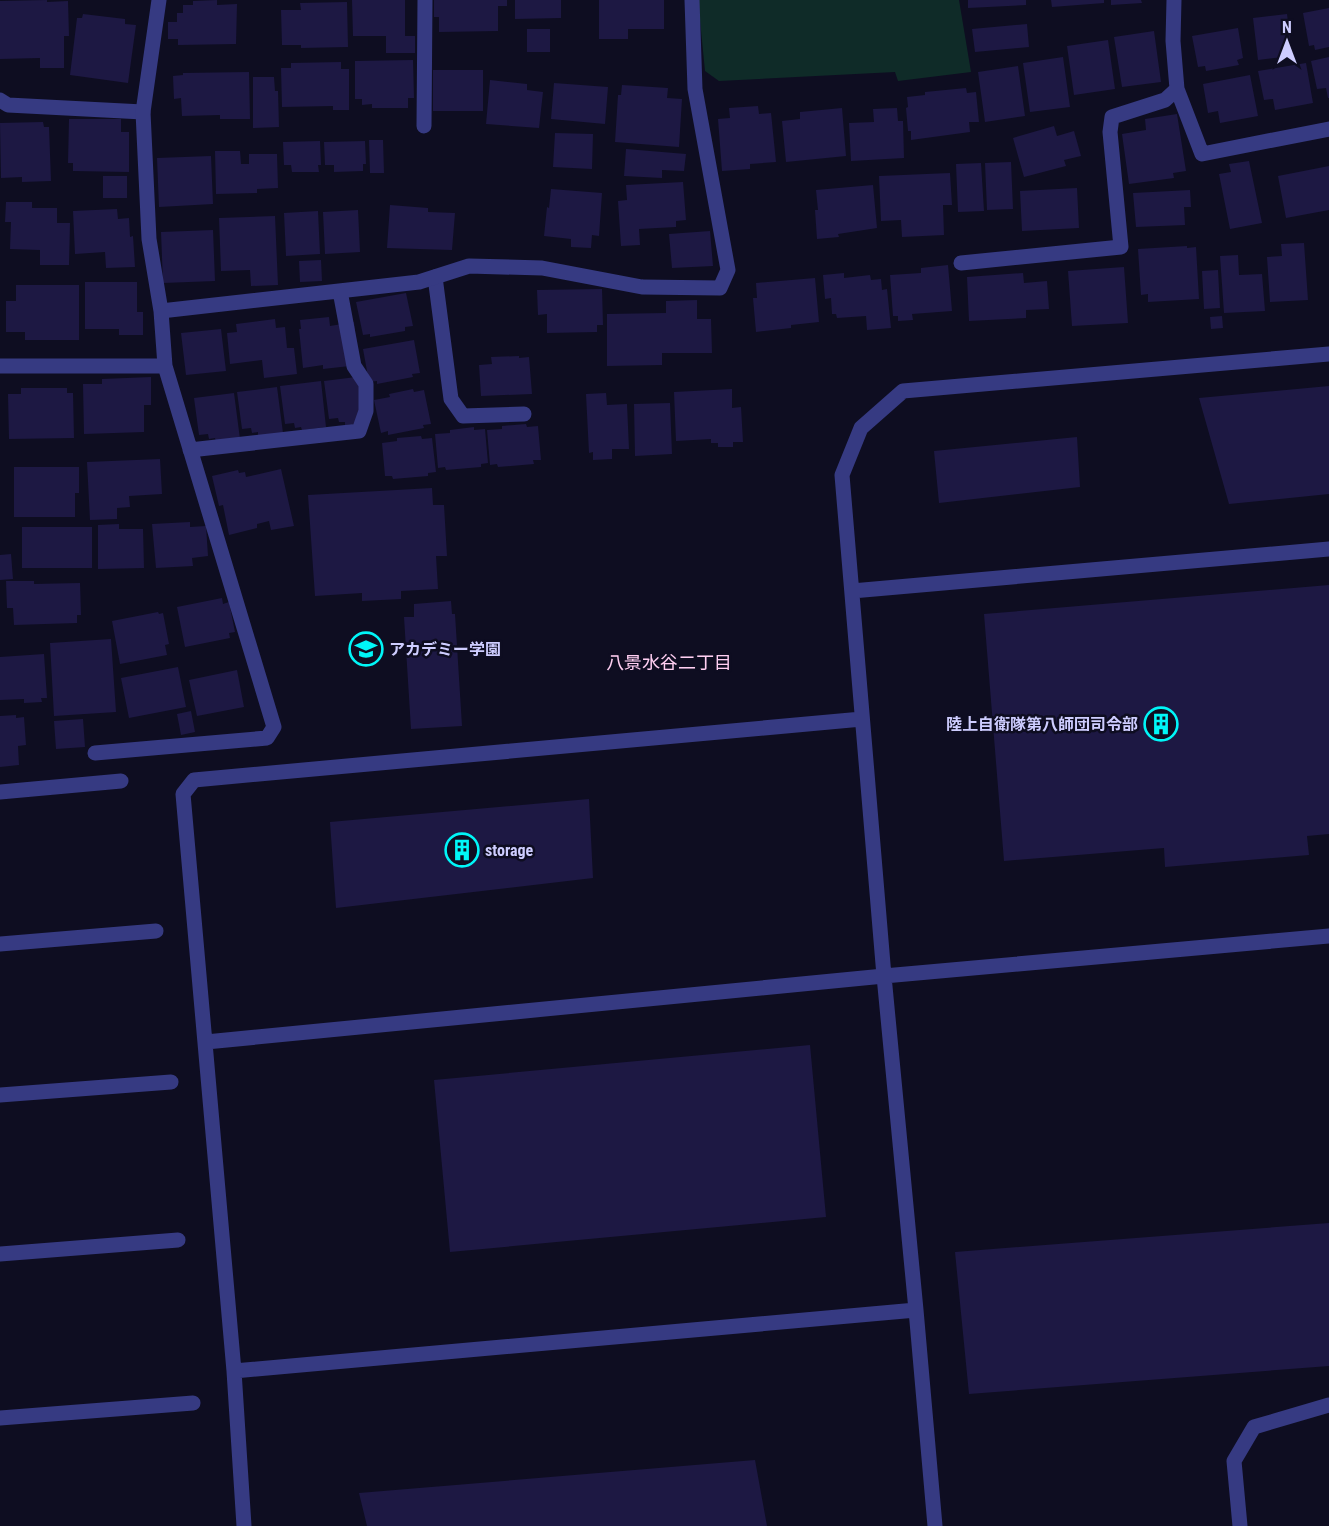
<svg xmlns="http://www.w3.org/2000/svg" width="1329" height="1526" font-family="'Roboto Condensed','Noto Sans JP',sans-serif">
<rect width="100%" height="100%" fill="#0e0d21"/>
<path fill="#0f2b28" d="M698,0H959L971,72L898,81L895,72L719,81L705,71Z"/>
<path fill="#1d1843" d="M47,0V2L68,1L69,36H64V68H40V58L0,59V1Z
M217,0V5L237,4L236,44L178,45V39H168V22H177V13H183V5H193V1Z
M352,0H405V36H415V53H386V36H353Z
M434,0H507V6H498V31L439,32V17H434Z
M515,0H561V18L515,19Z
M599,0H664V29H628V39H599Z
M968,0H1026V5L968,8Z
M1051,0H1104V3L1052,7Z
M1111,0H1141L1142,3L1111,5Z
M347,2L348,47L301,48V45H282L281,10H301L300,3Z
M1329,8V47L1315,50L1314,45L1309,46L1303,13Z
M83,14L125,19V24L136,25L128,83L70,75L77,18H82Z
M1287,14L1292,56L1258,60L1253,18Z
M1027,24L1029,47L975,52L972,29Z
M1238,28L1243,58L1237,60L1239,65L1206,71L1205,66L1198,67L1192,36Z
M527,29H550V52H527Z
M1154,31L1161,82L1122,87L1114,37Z
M1108,40L1115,89L1074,95L1067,46Z
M1063,57L1070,107L1030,112L1023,63Z
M1329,57V98H1328L1326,88L1317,89L1311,61Z
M413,60L414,98H408V108H372V104L362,105V99H355V61Z
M341,62V69H349V110H333V106L282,107L281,68H291V63Z
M1306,63L1313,103L1275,110L1273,99L1264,100L1258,71Z
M1018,66L1025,116L985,122L978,72Z
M433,70H483V111H433Z
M249,72L250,119H220V115L182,116L181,98L174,99L173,76L183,75V73Z
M1250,75L1258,116L1220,123L1218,111L1208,113L1203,84Z
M253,77H274L275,91H278L279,127L253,128Z
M490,80L527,84V90L543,92L539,128L486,124Z
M554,83L608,87L605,124L551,119Z
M622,85L668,88L667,98L682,99L679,147L615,142L618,95H621Z
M966,88L967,93L976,92L979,122H969L970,132L911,140V131H908L906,108L908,107L907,97L925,95V92Z
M758,106L759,114L771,113L776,162L750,164V169L722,171L718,119L730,118L729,108Z
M842,108L846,156L786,162L782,121L800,119V112Z
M897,108L898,121H903L904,158L851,161L849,123L874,122L873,109Z
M1177,114L1186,171L1173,173L1174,178L1129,184L1122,134L1146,130L1145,119Z
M69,119H121V132H129V172L73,171V163H68Z
M43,122L44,127H49L51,181L22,182V177L1,178L0,123Z
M1054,126L1057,136L1074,131L1081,156L1064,160L1066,166L1024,177L1013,138Z
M555,133L593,134L592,169L553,167Z
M369,140H383L384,173H370Z
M320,141L321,165H318L319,172H292L291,165H284L283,142Z
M365,141L366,164H363V171L334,172V165H325L324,142Z
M626,149L686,154L684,171L662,170V178L624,176Z
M215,151H240L241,164H249V154H277L278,188L257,189V193L216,194Z
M211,156L213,204L159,207L157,158Z
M1249,161L1262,223L1230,229L1219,174L1231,172L1229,164Z
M1011,162L1013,209L987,210L985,163Z
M981,163L984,211L958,212L956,164Z
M1329,166V210L1286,218L1278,176Z
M950,173L952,205H943L944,235L902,237L901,220L881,221L879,176Z
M103,176H127V198H103Z
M683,182L686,220L676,221V227L639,229L640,245L621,246L618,201L627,200L626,185Z
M873,185L877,228L838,234L839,237L817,239L815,210H818L816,190Z
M1077,188L1079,228L1022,231L1020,191Z
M551,189L602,193L599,236L592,235L591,248L571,247V239L544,236L547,207L549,208Z
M1190,190L1191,207H1184L1185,225L1136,227L1133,193Z
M6,202H32V208H57V223H70L69,265H40V250L10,249L11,222H5Z
M390,205L428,208V212L455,213L452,250L387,248Z
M117,209L118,219L129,218L130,237L133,236L135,267L106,268L105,252L75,254L73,211Z
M358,210L360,252L325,254L323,212Z
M318,211L320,254L286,256L284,213Z
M275,216L278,285L251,286L250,270L221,271L219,218Z
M213,230L215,281L163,283L161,232Z
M710,231L713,266L672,268L669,234Z
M1304,243L1308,300L1270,302L1267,257L1282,256L1281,244Z
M1187,246V248L1196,247L1199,299L1148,302V294L1141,295L1138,249Z
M1238,255L1239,275L1262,274L1265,311L1224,313L1220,256Z
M321,260L322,281L300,282L299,261Z
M948,265L952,311L912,314L913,320L898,321V316H893L890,275L921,273V268Z
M1124,267L1128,323L1072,326L1068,271Z
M1218,270L1220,308L1204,309L1202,271Z
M844,273V278L870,275L871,280L881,279L882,290L887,289L891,328L867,330L866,316L837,318L836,314H832L831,298L825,299L823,275Z
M1023,273L1024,283L1047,281L1049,309L1026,310V318L969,321L967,277Z
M815,278L819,322L791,325V328L756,332L753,298H757L756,283Z
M85,282H137V312H143V335H119V329H85Z
M16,285H79V340H25V332H6V301H16Z
M602,289L603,325H597V332L547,333V314L538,315L537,290Z
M406,293L413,326L405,327V331L370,337V334L363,335L356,302Z
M697,300V319H711L712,353H662V365L607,366V314L666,313V301Z
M1222,316L1223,328L1211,329L1210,317Z
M329,317L330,326L354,322L358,361L350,366L323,369V365L303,368L299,329H301L300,320Z
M275,319L276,328L285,327L287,348H294L297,374L264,378L262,360L230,364L227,333L237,332L236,324Z
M221,329L226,371L186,375L181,333Z
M414,340L420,373L412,374L413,377L377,384V381L369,382L363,349Z
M519,356V358L529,357L532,394L481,396L479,365L492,364L491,357Z
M364,376L370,422L345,425V422H339L338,418L329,419L324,381Z
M151,377V405H144V432L84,434L83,384H102V379Z
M321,381L326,427L302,430L301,427L295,428L294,423L285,424L280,386Z
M1329,386V494L1229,504L1199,398Z
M277,387L283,433L258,436V432L252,433L251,428L242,429L237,392Z
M21,388H67V393H73L74,438L9,439L8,394H21Z
M413,389L414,392L424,390L431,424L423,425L424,428L388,435V431L381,433L374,400L390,397L389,394Z
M732,389V408L741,407L743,442H733V447H718V443H711V439L676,441L674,392Z
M234,393L240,439L216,442L215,438L209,439L208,434L199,435L194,398Z
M606,393L607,405L627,404L629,449H612V459L593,460V452L589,453L586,394Z
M670,403L672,454L635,456L634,404Z
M526,424L527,427L538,426L541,460H533L534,464L498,467L497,464L490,465L487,430L502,429V426Z
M474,427V430L485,429L488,463L481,464V467L446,470L445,467L438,468L435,434L450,433V430Z
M421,436L422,439L432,438L436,472L428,473V476L393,479L392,476H385L382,443L397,441V438Z
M1077,437L1080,487L939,503L934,451Z
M160,459L162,494L129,496L130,507L117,508V519L90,520L87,462Z
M14,467H79V493H75V517H14Z
M281,469L294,526L271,530L269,521L257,524V528L229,535L223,505L219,506L212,476L238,470L239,473L245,472L246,477Z
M432,488L433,505H444L447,556H436L438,589L401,591V599L362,601V593L315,596L308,495Z
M190,522V527L206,526L208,556L192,558L193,566L156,568L152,524Z
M119,524V529H143L144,568L98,569V525Z
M22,527H92V568H22Z
M11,554L13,579L0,580V555Z
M6,581H34V584L80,583L81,615H77V623L14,625L13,608H7Z
M1329,585V834L1307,836L1309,855L1165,867L1164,848L1004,861L984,614Z
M222,598L223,604L229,602L235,632L229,633L230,638L185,647L177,607Z
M451,601L452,614H455L462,726L411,729L404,617H414V604Z
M158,612L159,614L163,613L169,644L165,645L167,655L120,664L112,621Z
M111,639L116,712L54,716L50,643Z
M44,654L47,698H41L42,702L24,703V699L0,700V657Z
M178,667L186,707L129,718L121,678Z
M237,670L244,707L197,716L189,680Z
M191,711L195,732L181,735L177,714Z
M16,715V718L24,717L26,745L18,746L19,765L0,767V716Z
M83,719L85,747L56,749L54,721Z
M589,799L593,878L336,908L330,822Z
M810,1045L826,1217L450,1252L434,1080Z
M1329,1223V1366L969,1394L955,1252Z
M755,1460L767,1526H367L359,1493Z"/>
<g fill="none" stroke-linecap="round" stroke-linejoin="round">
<path stroke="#363a82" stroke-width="15" d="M0,100L8,105L143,112
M424,126L425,0
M435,277L451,399L463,416L524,414
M852,591L1329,549
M0,792L121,781
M0,944L156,931
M206,1042L884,976L1329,936
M0,1095L171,1082
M0,1254L178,1240
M234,1371L916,1310
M0,1418L193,1403
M244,1526L234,1371L183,794L194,780L862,719
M935,1526L916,1310L884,976L842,475L861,428L903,391L1329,354
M1240,1526L1234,1461L1254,1427L1329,1405"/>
<path stroke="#363a82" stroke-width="15" d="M1174,0L1173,41L1177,89L1202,154L1329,129
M961,263L1121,247L1110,132L1112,117L1165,100L1177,89
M161,311L419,282L469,266L542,268L642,287L720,288L728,270L695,89L692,0
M0,366H165
M190,450L359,431L366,411V384L354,366L340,291
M95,753L267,738L274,727L165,366L161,311L149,239L143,112L159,0"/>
</g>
<defs>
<symbol id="school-ring" viewBox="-11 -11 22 22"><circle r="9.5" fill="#0e0d21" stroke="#00f6f8" stroke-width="1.5"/><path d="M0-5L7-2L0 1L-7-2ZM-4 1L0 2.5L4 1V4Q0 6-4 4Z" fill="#00f6f8"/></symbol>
<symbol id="building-ring" viewBox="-11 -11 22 22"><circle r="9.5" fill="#0e0d21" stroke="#00f6f8" stroke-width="1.5"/><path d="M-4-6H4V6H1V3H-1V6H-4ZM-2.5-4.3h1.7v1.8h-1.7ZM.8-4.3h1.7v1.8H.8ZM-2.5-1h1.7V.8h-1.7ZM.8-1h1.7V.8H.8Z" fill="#00f6f8"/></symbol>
</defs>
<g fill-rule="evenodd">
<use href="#school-ring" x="347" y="630" width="38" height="38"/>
<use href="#building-ring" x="1142" y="705" width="38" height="38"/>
<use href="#building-ring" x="443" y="831" width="38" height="38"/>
</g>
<g text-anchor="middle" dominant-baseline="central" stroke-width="5" stroke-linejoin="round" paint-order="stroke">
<g font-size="16" font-weight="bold" fill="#cecdff" stroke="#0e0d21" text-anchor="start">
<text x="389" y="649">アカデミー学園</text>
<text x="1138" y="724" text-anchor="end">陸上自衛隊第八師団司令部</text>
<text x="485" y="850">storage</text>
</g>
<g font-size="18" fill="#ffcff2" stroke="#0e0d21">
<text x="669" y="662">八景水谷二丁目</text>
</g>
</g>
<g transform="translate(1287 42)" stroke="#0e0d21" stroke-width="4.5" paint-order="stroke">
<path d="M0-4.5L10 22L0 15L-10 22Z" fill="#cecdff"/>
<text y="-9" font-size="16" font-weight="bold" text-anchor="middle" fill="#cecdff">N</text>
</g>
</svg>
